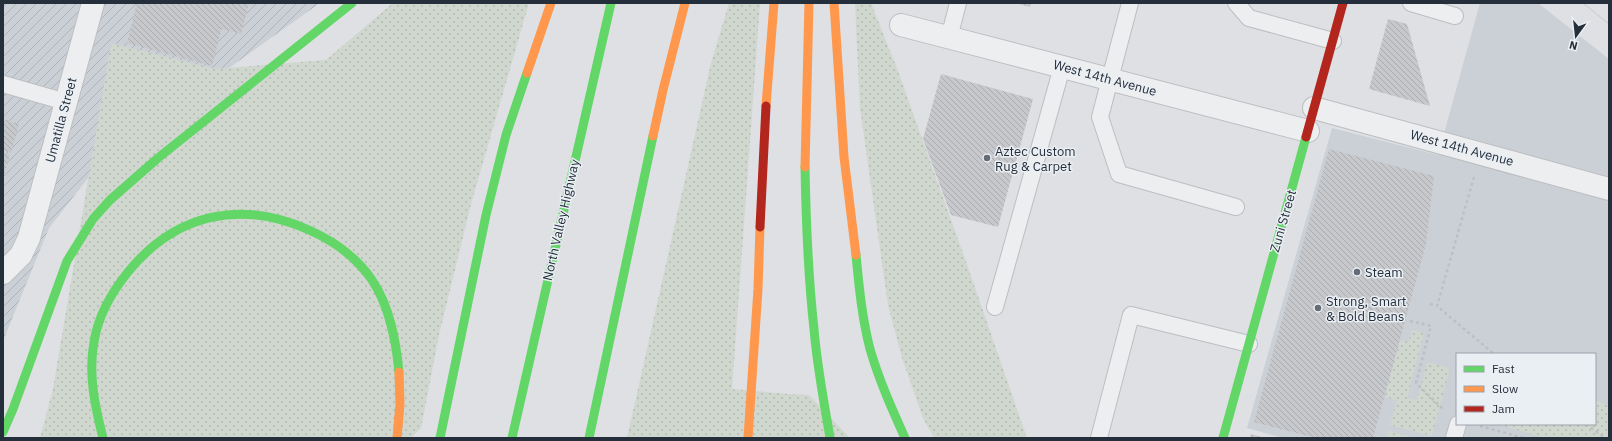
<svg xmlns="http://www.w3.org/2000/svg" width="1612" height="441" font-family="'IBM Plex Sans',sans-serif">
<defs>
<pattern id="industrial-furrows" width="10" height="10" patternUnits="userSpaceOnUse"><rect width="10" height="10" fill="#cbd0d6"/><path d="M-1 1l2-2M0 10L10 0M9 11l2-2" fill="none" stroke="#aeb3b9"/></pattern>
<pattern id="grass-dots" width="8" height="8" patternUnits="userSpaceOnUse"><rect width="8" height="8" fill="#cfd7ce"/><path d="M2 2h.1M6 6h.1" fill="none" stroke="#b2b9b2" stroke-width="1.8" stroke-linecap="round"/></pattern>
<pattern id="building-back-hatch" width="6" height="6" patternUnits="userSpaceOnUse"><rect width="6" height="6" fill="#c6c8cb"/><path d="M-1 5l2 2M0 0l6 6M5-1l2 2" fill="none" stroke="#aaacaf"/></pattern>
</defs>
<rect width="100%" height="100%" fill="#dee0e3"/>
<path fill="#cbd0d6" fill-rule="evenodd" d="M1480,3H1538L1609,59V438H1283L1247,428L1332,128L1438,155ZM1457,354H1595V424H1457Z"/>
<path fill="url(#industrial-furrows)" d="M3,3H320L177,105L99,164L49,228L3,341Z"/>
<path fill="url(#grass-dots)" d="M393,3H529L471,204L439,335L421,428L411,438H40L53,389L111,43L215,69L326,60Z
M729,3H760L732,389L788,394L809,395L850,438H627L711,63Z
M855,3H871L898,71L965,259L1027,438H934L923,418L902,358L888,305L860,108Z
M1412,330L1424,333L1407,398L1417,400L1427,362L1450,368L1432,436L1390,425L1397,400L1385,397L1400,340L1409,342Z
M1595,401L1609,405V438H1545L1496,424H1595Z
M1389,431L1415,438H1376L1377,435L1387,438Z"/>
<path fill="url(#building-back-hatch)" d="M137,3H249L241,34L222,29L225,16L212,66L127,43Z
M1015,3H1031L1030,7Z
M1388,19L1407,24L1430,106L1369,89Z
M941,74L1033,99L998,227L951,215L923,139Z
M3,119L19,124L11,153L3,150Z
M1329,149L1434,176L1426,244L1373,438H1316L1254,422Z
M3,153L10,155L3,178Z
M1251,434L1265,438H1250Z"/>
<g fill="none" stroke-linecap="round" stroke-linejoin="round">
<defs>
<path id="lane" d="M1130,3L1100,117L1119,174L1236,207
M1236,3L1249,18L1333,41
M1411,3L1455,16
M949,38L958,3
M3,84L66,102
M995,307L1062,67
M1099,438L1131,315L1249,344
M1454,438L1458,424"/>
<path id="street" d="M901,25L1308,131
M1314,108L1609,189
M3,273L21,255L29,238L93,3"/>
</defs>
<use href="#lane" stroke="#bcbec1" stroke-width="18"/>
<use href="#street" stroke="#bcbec1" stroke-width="24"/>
<path stroke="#bdbfc3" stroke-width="2.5" stroke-dasharray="3 3" stroke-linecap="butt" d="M1474,177L1437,306L1494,354
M1430,304L1435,305
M1410,321L1431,326L1416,383L1443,409
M1586,424L1605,438
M1480,426L1524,438"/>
<use href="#lane" stroke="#edeef0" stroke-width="16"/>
<use href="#street" stroke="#edeef0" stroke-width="22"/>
<path stroke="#63d668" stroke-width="9" d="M805,167C806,221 808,275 814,329C817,366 824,402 830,438
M856,255C859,286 862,318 870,349C879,380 892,409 905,438
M3,432L13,409L67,261L93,219L110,200L158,158L352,3
M103,438C95,407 88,374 94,342C98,316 111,293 128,272C175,214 240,199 309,230C334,241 357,258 372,280C390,307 396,341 399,372
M440,438L486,215L506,135L527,73
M512,438L611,3
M589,438L653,136
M1223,438L1306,137"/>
<path stroke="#ff974d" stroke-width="9" d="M834,3L844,157L856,255
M527,73L551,3
M766,106L774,3
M653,136L663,90L685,3
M805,167L809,3
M397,438L400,404L399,372
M748,438L758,289L760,227"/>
<path stroke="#b3261e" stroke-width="9" d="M1306,137L1343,3
M760,227L766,106"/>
<path stroke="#c7c8cb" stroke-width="1" d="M1583,3L1609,24"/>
</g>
<g fill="#666c76" stroke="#eaeff4" stroke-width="1.5">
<circle cx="987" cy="158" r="4"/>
<circle cx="1357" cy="272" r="4"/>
<circle cx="1318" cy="308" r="4"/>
</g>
<g text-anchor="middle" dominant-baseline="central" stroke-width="3" stroke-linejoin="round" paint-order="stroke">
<g font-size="13" fill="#252e3b" stroke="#eaeff4">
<text transform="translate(1105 78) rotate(15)">West 14th Avenue</text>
<text transform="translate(61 120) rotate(-75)">Umatilla Street</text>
<text transform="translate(1462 148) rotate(15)">West 14th Avenue</text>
<text transform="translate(561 220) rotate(-77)">North Valley Highway</text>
<text transform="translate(1283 221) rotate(-74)">Zuni Street</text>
</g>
<g font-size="13" fill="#252e3b" stroke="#eaeff4" text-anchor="start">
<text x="995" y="151">Aztec Custom<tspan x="995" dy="15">Rug &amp; Carpet</tspan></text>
<text x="1365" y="272">Steam</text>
<text x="1326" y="301">Strong, Smart<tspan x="1326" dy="15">&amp; Bold Beans</tspan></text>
</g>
</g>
<rect width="1612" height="441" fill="none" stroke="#252e3b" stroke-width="8"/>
<rect x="1456" y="353" width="140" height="72" fill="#eaeff4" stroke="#9ba2aa"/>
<rect x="1464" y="366" width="20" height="6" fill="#63d668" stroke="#9ba2aa"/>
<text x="1492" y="373" font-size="12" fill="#252e3b">Fast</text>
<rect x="1464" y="386" width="20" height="6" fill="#ff974d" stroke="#9ba2aa"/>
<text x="1492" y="393" font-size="12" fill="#252e3b">Slow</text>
<rect x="1464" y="406" width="20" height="6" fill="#b3261e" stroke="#9ba2aa"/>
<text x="1492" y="413" font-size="12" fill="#252e3b">Jam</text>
<g transform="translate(1576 36) rotate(195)" stroke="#eaeff4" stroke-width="3" paint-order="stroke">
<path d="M0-3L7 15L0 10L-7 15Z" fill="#252e3b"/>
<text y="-6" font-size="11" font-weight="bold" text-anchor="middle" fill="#252e3b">N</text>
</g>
</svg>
